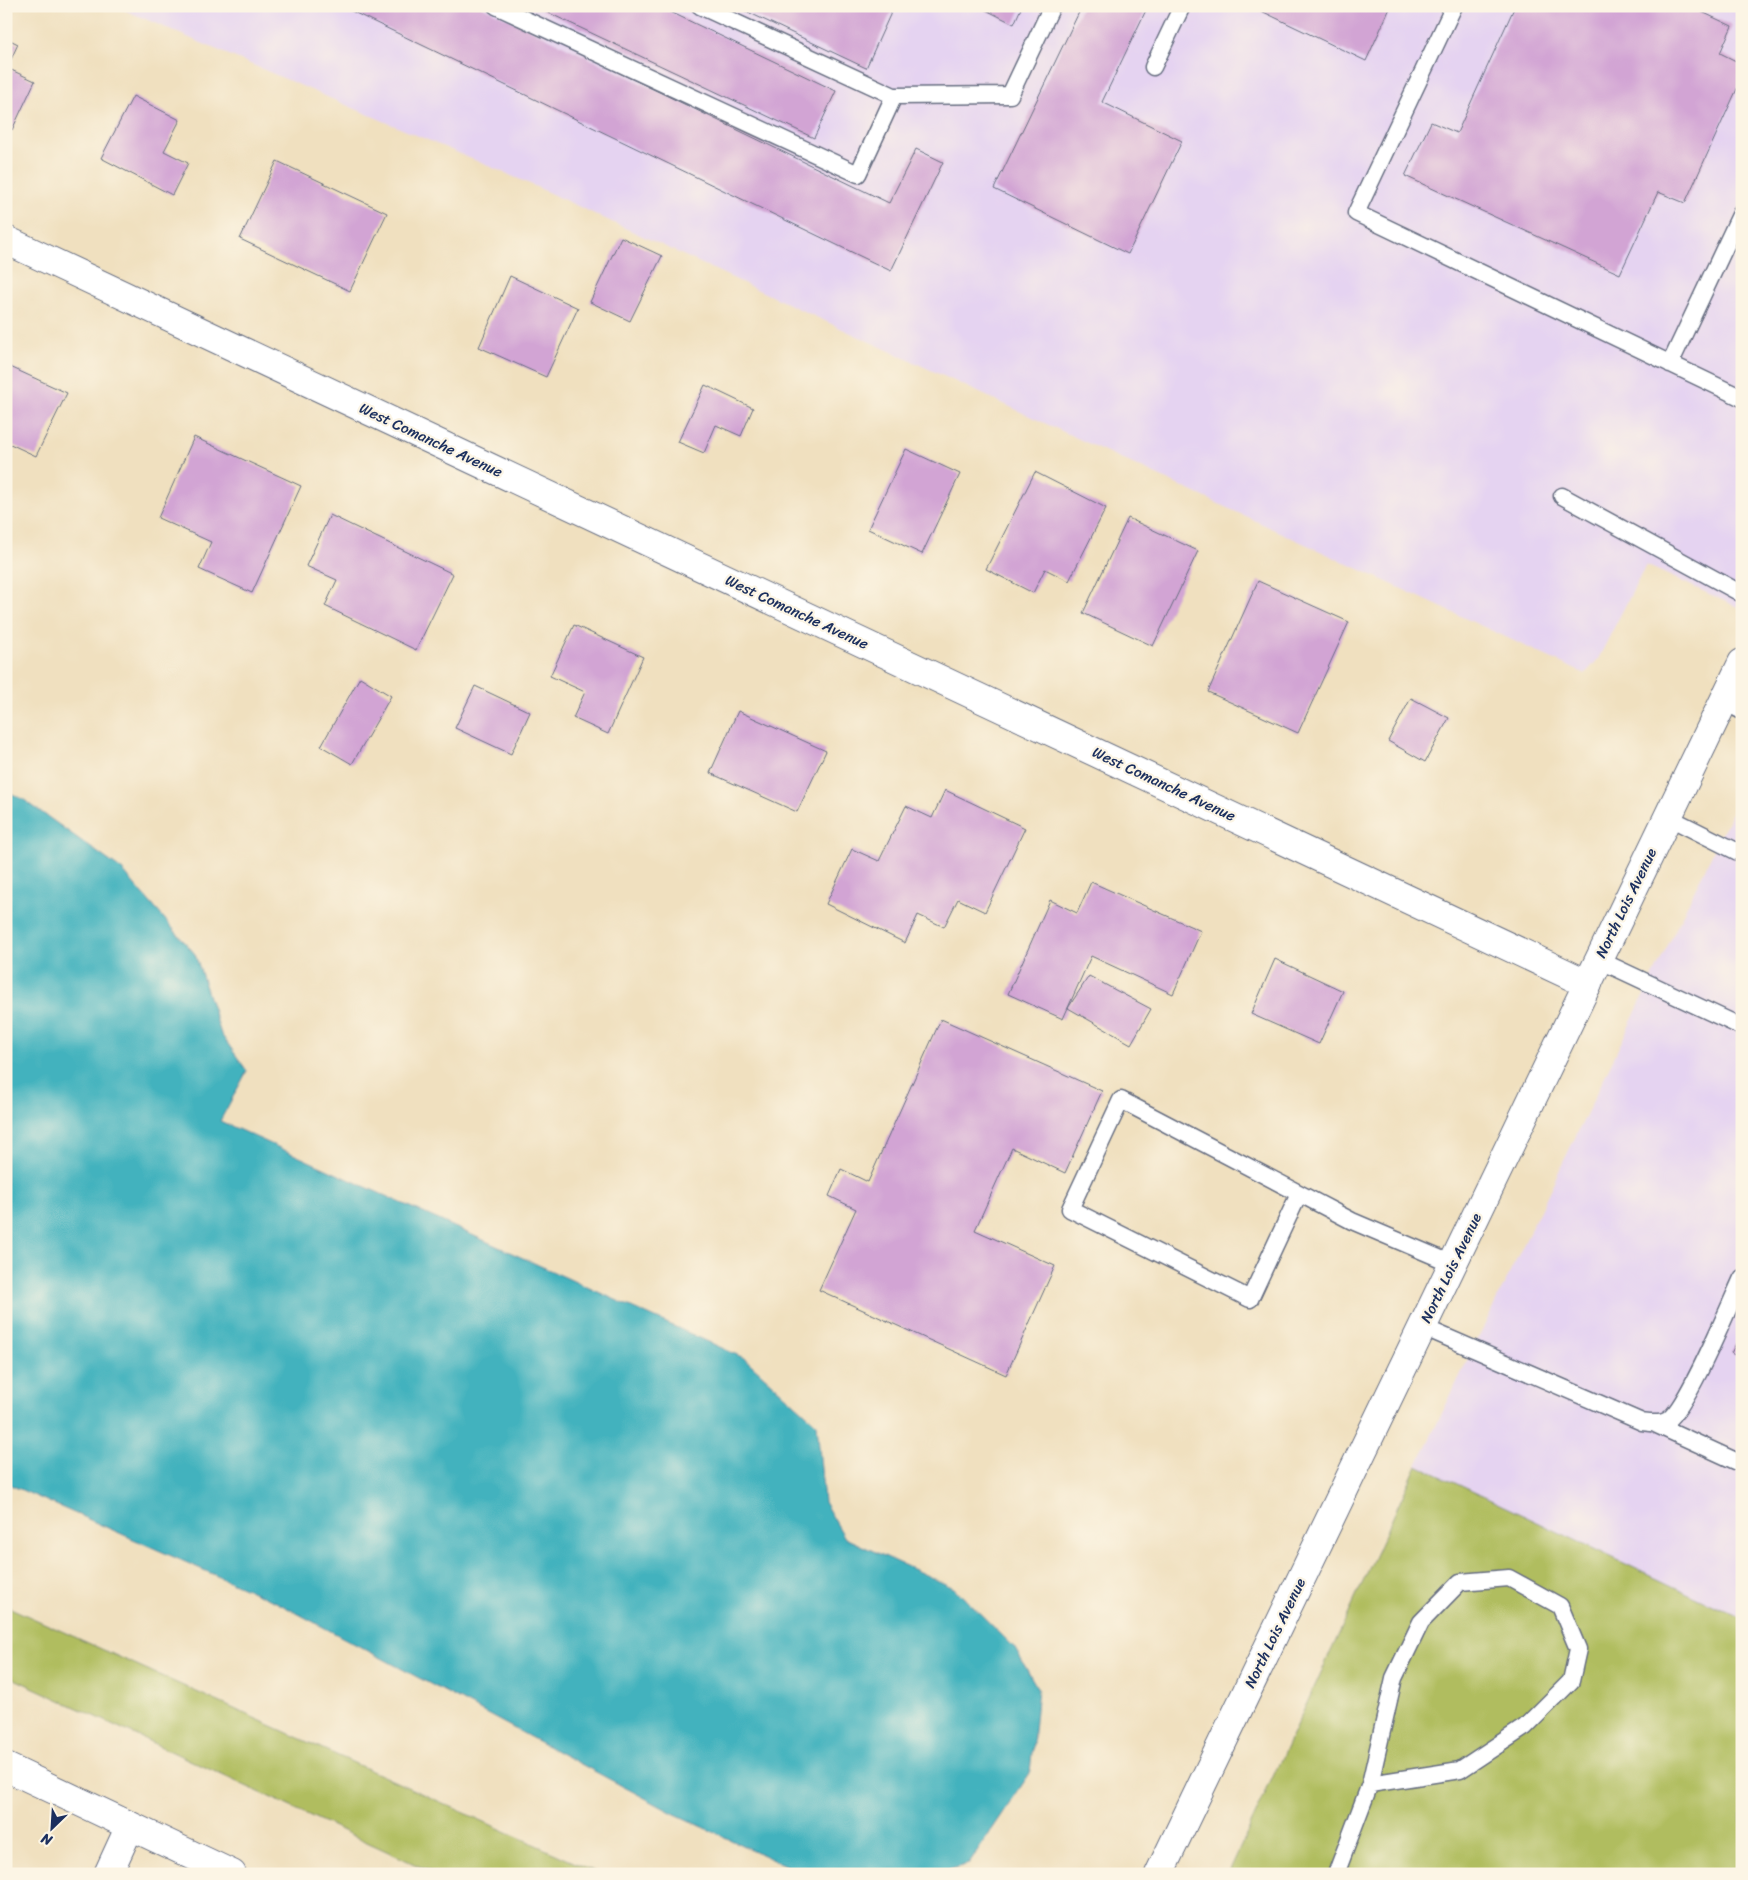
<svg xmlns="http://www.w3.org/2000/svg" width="1748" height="1880" font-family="Sriracha,sans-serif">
<rect width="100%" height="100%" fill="#fcf5e5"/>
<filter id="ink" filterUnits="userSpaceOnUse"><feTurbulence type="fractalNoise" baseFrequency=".02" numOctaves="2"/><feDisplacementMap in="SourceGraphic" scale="10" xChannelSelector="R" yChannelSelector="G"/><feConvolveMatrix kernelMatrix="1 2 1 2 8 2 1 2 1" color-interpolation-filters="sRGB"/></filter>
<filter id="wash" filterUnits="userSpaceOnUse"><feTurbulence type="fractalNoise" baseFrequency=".0096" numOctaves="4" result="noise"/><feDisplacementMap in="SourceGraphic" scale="20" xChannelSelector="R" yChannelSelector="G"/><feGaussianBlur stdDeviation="1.12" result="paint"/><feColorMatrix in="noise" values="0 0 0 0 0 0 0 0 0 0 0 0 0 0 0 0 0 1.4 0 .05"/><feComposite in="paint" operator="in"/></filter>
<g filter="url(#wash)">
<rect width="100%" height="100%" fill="#f0e0bf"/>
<path fill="#e5d3f1" d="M115,6H1742V609L1646,565L1598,659L1585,674L528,183Z
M1742,792V1619L1417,1465Z"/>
<path fill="#b0bd5f" stroke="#66765e" d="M1417,1465L1742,1619V1874H1228Z
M6,1606L600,1874H436L6,1675Z"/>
<path fill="#43b2be" stroke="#2f708e" d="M6,791L23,799L122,870L195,954L221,1034L247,1071L220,1121L744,1358L817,1424L824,1502L845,1538L954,1588L1014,1647L1038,1689L1030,1773L969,1864L932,1874H804L673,1813L276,1602L6,1483Z"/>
<g id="blocks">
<path fill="#d2a4d4" d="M341,6H481L889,203L916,149L943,162L891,271Z
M534,6H658L836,91L814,138Z
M735,6H894L866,68Z
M978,6H1022L1014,24Z
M1082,6H1148L1102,102L1182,141L1128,254L994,189Z
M1251,6H1391L1366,61Z
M1515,6H1689L1732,26L1720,53L1742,64V78L1685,203L1658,192L1620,274L1405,176L1431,122L1457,133Z
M6,38L18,44L7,68L35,81L12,130L6,127Z
M133,96L180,120L164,151L188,163L172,195L101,158Z
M277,161L387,213L350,291L240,239Z
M621,237L662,256L630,321L590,302Z
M510,276L578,308L546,377L479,347Z
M6,365L67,393L36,456L6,442Z
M705,385L753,408L741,436L716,425L704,453L678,442Z
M194,437L301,486L252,593L199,569L211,542L158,518Z
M906,449L960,474L922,554L868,529Z
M1035,472L1106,508L1069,581L1045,569L1033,593L986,569Z
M330,515L453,574L416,650L325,606L337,580L306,566Z
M1128,518L1198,551L1153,646L1083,613Z
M1258,581L1349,622L1298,733L1208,692Z
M574,625L643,657L608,734L573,718L585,692L550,676Z
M360,677L391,696L352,764L321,746Z
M475,686L530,712L511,754L455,728Z
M1411,698L1449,718L1425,762L1388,741Z
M738,711L826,751L797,812L710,773Z
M945,790L1025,828L985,912L958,899L944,927L918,915L905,943L826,904L852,849L879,861L906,806L932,818Z
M1091,882L1201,931L1173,994L1091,956L1063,1019L1008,994L1050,900L1077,913Z
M1275,959L1343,991L1319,1044L1251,1014Z
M1089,976L1151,1009L1131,1044L1068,1008Z
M941,1019L1102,1091L1065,1173L1012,1148L975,1230L1055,1266L1006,1375L819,1290L856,1209L829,1196L841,1169L868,1182Z
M1742,1333V1359L1731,1353Z"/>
</g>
</g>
<g filter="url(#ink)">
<use href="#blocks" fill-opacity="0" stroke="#666d80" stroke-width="1"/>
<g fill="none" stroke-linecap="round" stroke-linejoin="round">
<defs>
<path id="service" d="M496,6L858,174L894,96
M700,6L894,96L1010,95L1052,6
M1454,6L1356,213L1742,398
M1153,67L1182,6
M1670,364L1742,211
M1562,496L1742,594
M1723,701L1742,711
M1668,817L1742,854
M1599,960L1742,1027
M1299,1194L1250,1299L1070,1209L1121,1100L1352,1221L1453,1264
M1423,1327L1642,1422C1650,1423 1660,1425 1668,1420C1688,1406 1729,1306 1742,1278
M1655,1424L1742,1464
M1336,1874L1370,1784L1394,1678L1421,1622L1460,1582L1509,1578L1560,1606L1578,1649L1571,1681L1525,1727L1460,1770L1370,1784"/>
<path id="minor" d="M6,240L1588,984
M108,1874L130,1826"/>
<path id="tertiary" d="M6,1767L232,1874
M1159,1874L1742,663"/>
</defs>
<use href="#service" stroke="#666d80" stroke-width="19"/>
<use href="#minor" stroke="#666d80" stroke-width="30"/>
<use href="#tertiary" stroke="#666d80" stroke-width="30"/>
<use href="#service" stroke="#fff" stroke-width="16"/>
<use href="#minor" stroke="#fff" stroke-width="28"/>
<use href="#tertiary" stroke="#fff" stroke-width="28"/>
</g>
</g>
<g text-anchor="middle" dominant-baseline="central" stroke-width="4.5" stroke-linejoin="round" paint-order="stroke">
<g font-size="15" fill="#1b2f5e" stroke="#fcf5e5">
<text transform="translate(431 440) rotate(25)">West Comanche Avenue</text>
<text transform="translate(797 612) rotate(25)">West Comanche Avenue</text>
<text transform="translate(1164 784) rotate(25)">West Comanche Avenue</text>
<text transform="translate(1626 903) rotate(-64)">North Lois Avenue</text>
<text transform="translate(1451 1268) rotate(-64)">North Lois Avenue</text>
<text transform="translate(1275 1633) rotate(-64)">North Lois Avenue</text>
</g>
</g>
<rect width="1748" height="1880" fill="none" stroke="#fcf5e5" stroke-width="25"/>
<g transform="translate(52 1828) rotate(205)" stroke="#fcf5e5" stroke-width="4" paint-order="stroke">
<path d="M0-4L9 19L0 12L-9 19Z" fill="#1b2f5e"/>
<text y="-8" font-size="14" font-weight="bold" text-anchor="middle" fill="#1b2f5e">N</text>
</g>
</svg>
